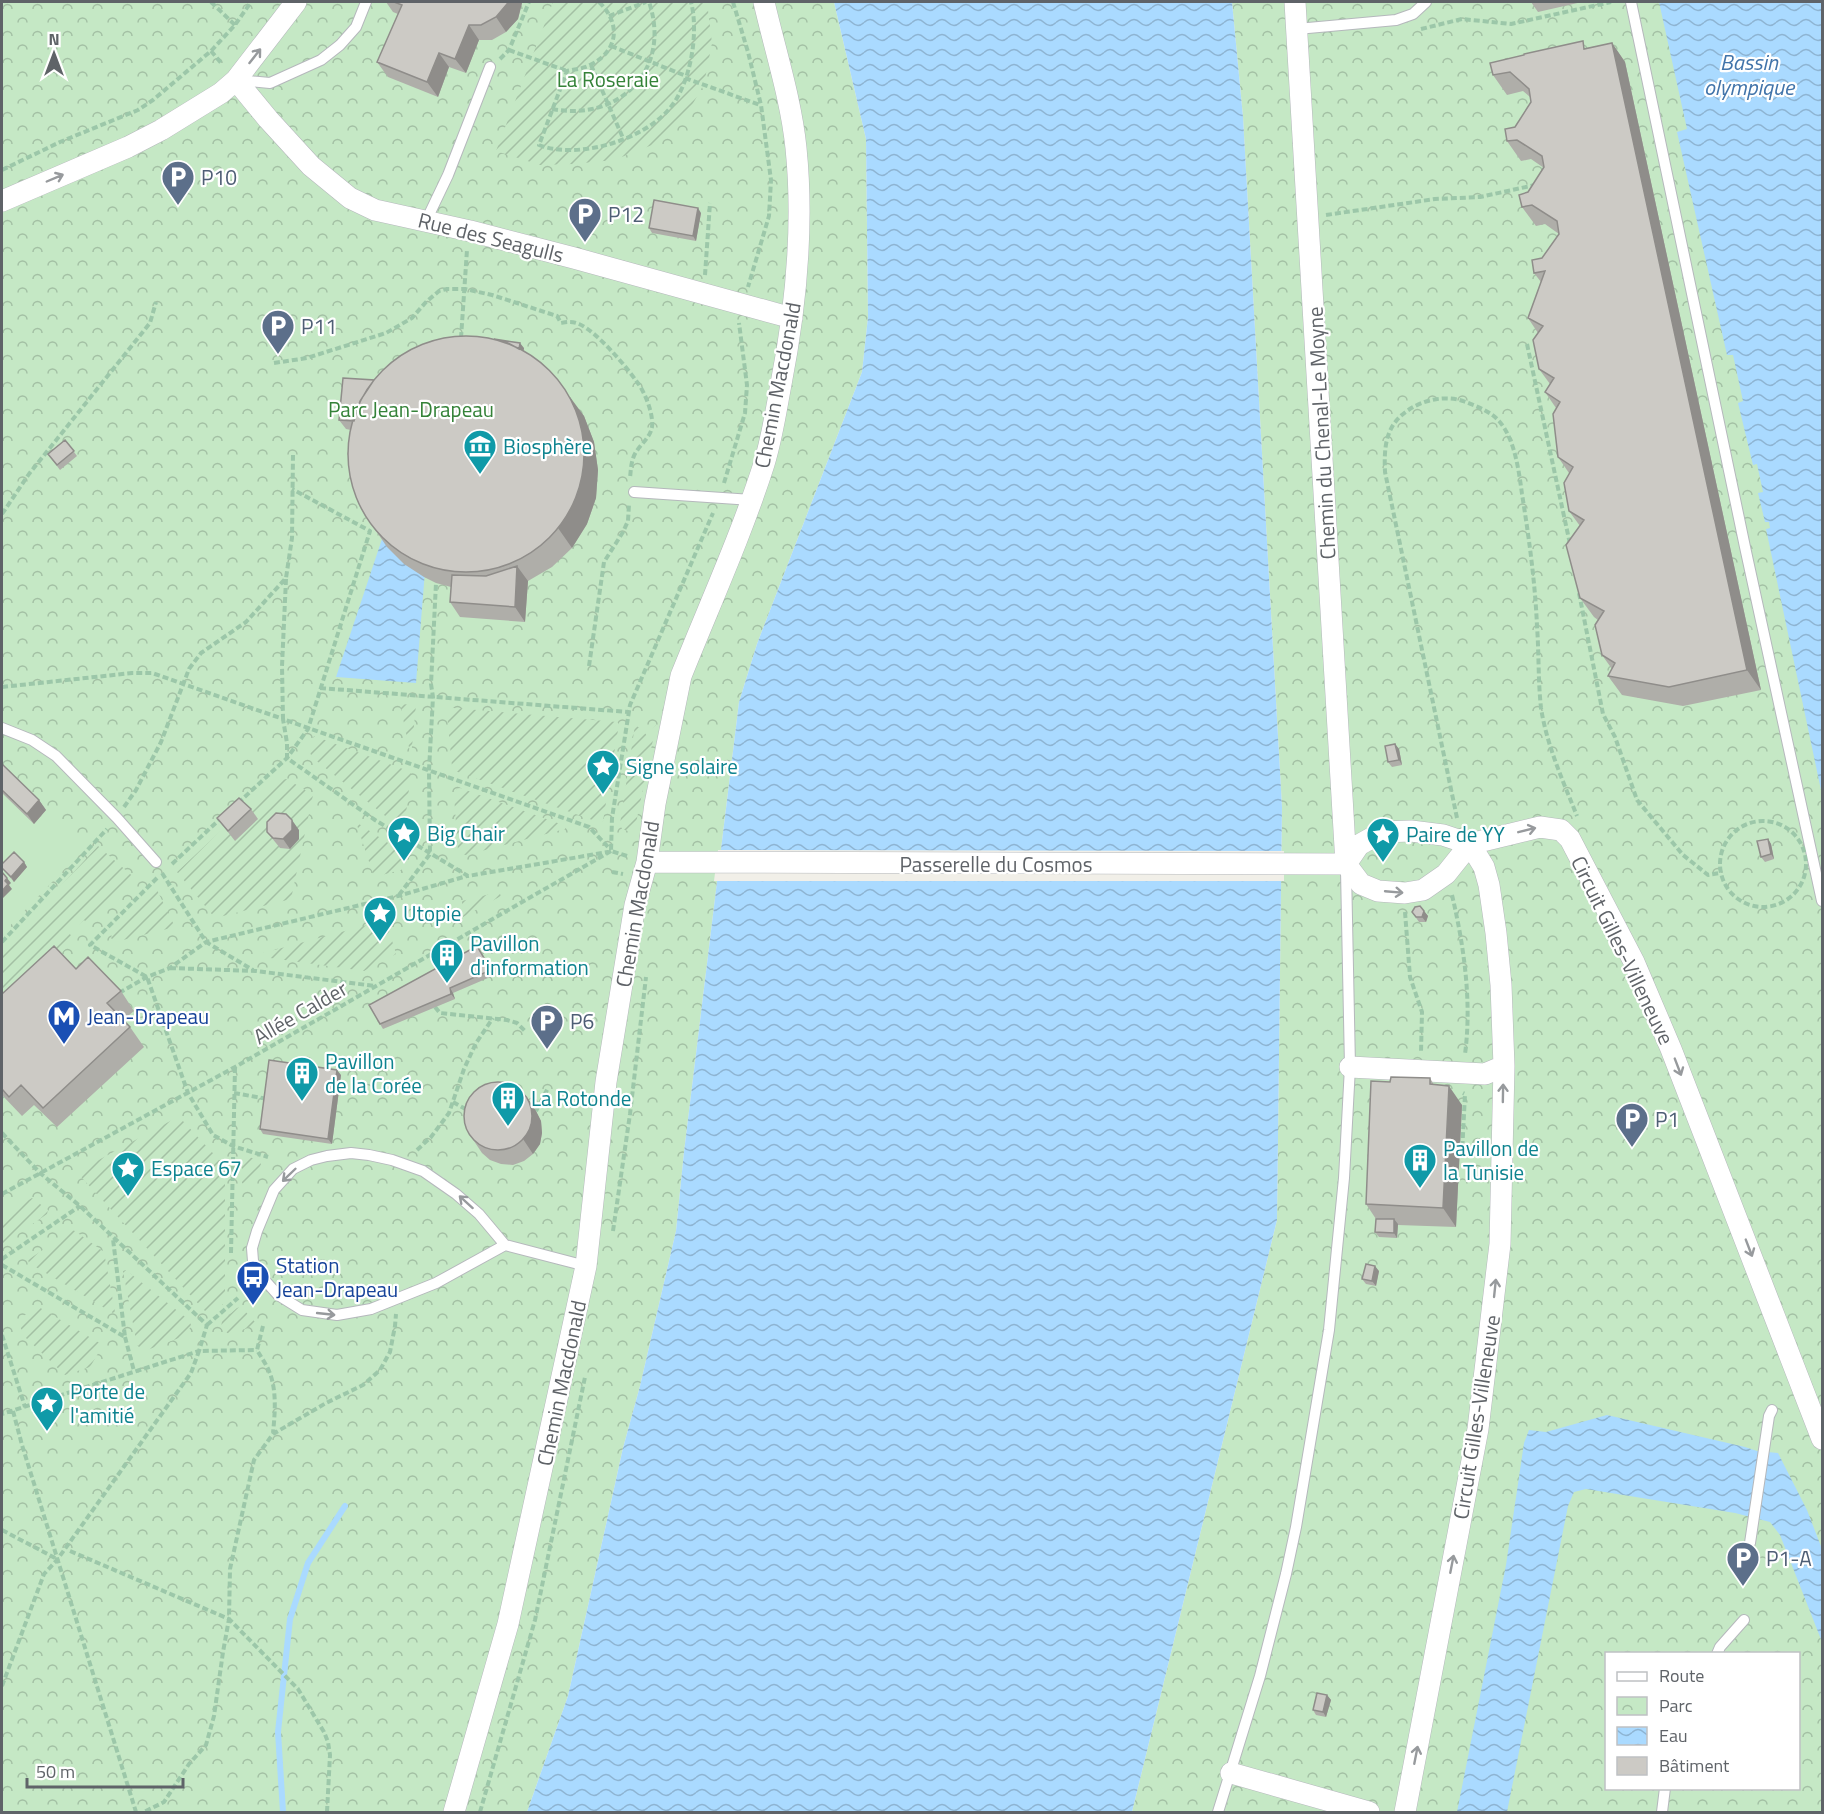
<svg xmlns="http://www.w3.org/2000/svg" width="1824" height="1814" font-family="'Titillium Web',sans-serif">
<defs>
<pattern id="park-crowns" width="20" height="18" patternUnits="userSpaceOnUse" patternTransform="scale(1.5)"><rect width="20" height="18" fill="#c5e8c5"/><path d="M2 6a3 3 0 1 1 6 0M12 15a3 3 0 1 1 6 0" fill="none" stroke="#a3c0a4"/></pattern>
<pattern id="garden-furrows" width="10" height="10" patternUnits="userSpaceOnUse" patternTransform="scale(1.5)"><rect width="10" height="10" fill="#c5e8c5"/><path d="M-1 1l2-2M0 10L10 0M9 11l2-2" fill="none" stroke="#a3c0a4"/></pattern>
<pattern id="water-waves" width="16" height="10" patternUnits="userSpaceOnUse" patternTransform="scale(1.5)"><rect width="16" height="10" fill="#aadaff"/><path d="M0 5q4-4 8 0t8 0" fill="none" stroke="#8eb4d2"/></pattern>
</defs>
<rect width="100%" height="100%" fill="#f1efe8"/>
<path fill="url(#park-crowns)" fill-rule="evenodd" d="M2,2H834L866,139L868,317L862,372L757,644L739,702L684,1152L676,1231L640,1386L623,1448L568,1696L527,1812H2Z
M1232,2H1822V1812H1132L1277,1220L1282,807L1243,117ZM1606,1654H1798V1788H1606Z"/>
<path fill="url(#garden-furrows)" d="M553,2H707L712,43L704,84L683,121L652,145L614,160L573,164L540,165L496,151Z
M400,704L416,705L411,757Z
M453,708L617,722L619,724L603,821L598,822L455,771L452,767L447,714L449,709Z
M635,725L643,730L647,736L656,725L634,833L622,829L620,824Z
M314,736L411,772L405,822L398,825L394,823L313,758C307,751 311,744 314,736Z
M287,779L313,795L291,899L215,918L177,872L272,783L279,780Z
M460,788L566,826L565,829L466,855L461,854L458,851L454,796L457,789Z
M356,822L402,852C405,857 404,865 401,870L374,877Z
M98,846L137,880L90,926L84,920L69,933L75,940L2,1008V949Z
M157,890L175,927L115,942L111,938L112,934Z
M499,892L501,896L463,917L462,901Z
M386,920L396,954L364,971L263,957V953Z
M174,1119L182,1120L224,1165L225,1168V1299C223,1308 213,1314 205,1311L82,1178L79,1173L84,1168Z
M245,1155L259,1161L261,1164L253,1183L247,1187L242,1183V1157Z
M32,1198L48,1210L47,1214L2,1245V1214Z
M72,1230L75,1231L104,1252L115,1312L113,1313L29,1263L28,1260Z
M126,1270L189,1320L191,1325L187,1335L147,1350H142L137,1345L123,1271Z
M37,1306L103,1345L90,1367L65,1375L26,1338L17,1321Z
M240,1307L244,1310L255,1322L254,1325L230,1335L221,1328L222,1321L237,1308Z"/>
<path fill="#c5e8c5" d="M2,793L34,824L45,812L83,850L2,934Z"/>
<path fill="url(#water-waves)" d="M834,2H1232L1243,117L1282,807L1277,1220L1132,1812H527L568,1696L623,1448L640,1386L676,1231L684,1152L739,702L757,644L862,372L868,317L866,139Z
M1659,2H1822V795L1766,529L1770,528L1769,522H1765L1758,493L1763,492L1757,464L1753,465L1738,403L1743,401L1733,355H1727L1677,132L1687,129Z
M393,506L430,509L416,683L336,677Z
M1607,1415L1745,1447L1757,1451L1778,1453L1807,1510L1822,1549V1642L1780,1535L1770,1522L1735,1513L1586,1489L1574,1492L1568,1506L1507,1812H1457L1506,1565L1524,1443L1529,1430L1546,1432Z"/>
<path fill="#f1efe8" d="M718,850L1284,851V881H714Z"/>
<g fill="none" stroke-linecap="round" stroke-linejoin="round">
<path stroke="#aadaff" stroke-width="6" d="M283,1812L278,1732L290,1619L308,1563L345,1506"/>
<defs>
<path id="lane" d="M1631,2L1745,547L1822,901
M1297,29L1396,20L1413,14L1426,2
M237,80L270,83L321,60L340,45L356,27L366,2
M426,221L448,175L490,67
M634,492L752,500
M2,728L32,740L56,756L117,818L156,862
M505,1245L436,1283L371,1309L337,1315L302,1310L278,1295L260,1275L253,1261L252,1248L257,1231L274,1190L293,1169L311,1160L327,1156L351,1153L369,1155L392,1160L423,1171L456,1194L479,1214L505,1245L586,1266
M1750,1543L1769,1416L1772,1410
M1717,1654L1720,1647L1744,1620
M1218,1812L1260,1676L1286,1574L1296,1527L1329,1330L1344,1178L1350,1067L1346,870
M1662,1812L1665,1788"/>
<path id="street" d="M1295,2L1346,864
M236,80L268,119L311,166L350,198L375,210L470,231L574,258L792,318
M2,201L128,147L161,130L221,93L236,80L296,2
M647,862L1346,864
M1346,864L1359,845L1382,832L1411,831L1443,835L1470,844L1540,827L1561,830L1570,839L1634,962L1671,1049L1822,1439
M1346,864L1361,884L1378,891L1405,893L1423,890L1446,874L1470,844
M1350,1067L1485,1074L1504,1066
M1231,1773L1369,1812
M454,1812L508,1624L586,1266L606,1082L635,905L647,862L655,804L681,676C709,606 741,536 764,464C772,438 776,411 781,384C796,307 804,227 796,148C791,99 775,50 764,2
M1405,1812L1478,1429L1500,1244L1504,1066L1501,985L1496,933L1489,885L1484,867L1470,844"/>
</defs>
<use href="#lane" stroke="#b5b8bc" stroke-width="12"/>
<use href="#street" stroke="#b5b8bc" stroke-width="22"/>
<path stroke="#9cc7a9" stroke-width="4" stroke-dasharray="6 3" stroke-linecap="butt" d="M211,2L235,25
M599,2C621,23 619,51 590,65C583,69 575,69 567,71L539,145C578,160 644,140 670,108C691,83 699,32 691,2
M733,2L748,52L761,105L771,180L769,216L748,287
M609,16L646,2
M1421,29L1462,19L1511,24L1611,2
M611,46L686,76
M509,50L567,71
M211,51L222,64
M500,59L509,50L529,2
M591,65L623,138
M685,78L760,105
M552,109C620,122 672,69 649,2
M2,170L60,142L138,110L153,100L211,51L235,25L251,2
M1326,215L1435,199L1480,197L1535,185
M705,275L710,203
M461,338L467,250
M1527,344L1570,544
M274,363L307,358L386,333L412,318L426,302L439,291L447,289H465L492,295L557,316L561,323C567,322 572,321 579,324C596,331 626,366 637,382C644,391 651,408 652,420C654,435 643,441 636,452C631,460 631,469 630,478
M724,483L745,413L747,385L739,323
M2,514L29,474L150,323L156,302
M286,579L282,666L283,719L589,827L611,850
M1579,593L1603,714L1615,737L1637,800L1683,855L1708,875L1720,873
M589,666L604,562L623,532L628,521L629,504
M2,687L132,673H152L283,719L287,743V758L375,820L468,876L608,852
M320,688L628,712
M238,803L287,758L308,729L370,531L292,489
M124,807L136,790L161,742L189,669L201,653L246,622L286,578L292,538L293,455
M1457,818L1385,472C1384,448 1385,426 1407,411C1422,400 1445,395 1463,401C1476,406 1490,411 1499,421C1515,439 1519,472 1522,494C1529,538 1535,581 1537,626C1539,653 1538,681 1541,708C1547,746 1563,781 1577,816
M1720 864a43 43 0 1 1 86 0a43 43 0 1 1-86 0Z
M627,856L611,851L612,818L630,705L713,513
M172,864L221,818
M612,872L623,874
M162,873L206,942L253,970
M157,878L90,945L147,977L188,1093L213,1135L233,1146L268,1157
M399,895L430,854L429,770L433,697L431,684L436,583
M1452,895C1464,946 1472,1002 1465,1054
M1405,912L1410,977L1422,1012L1421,1052
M2,942L107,829
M170,968L256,971L375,986
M119,993L147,977L170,968L206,942L398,896L467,876
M435,1007L440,1013L507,1020L517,1023L526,1032
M234,1093L268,1099
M2,1097L3,1096
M453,1102L469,1111
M536,1111L548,1088
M2,1133L40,1173L80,1206L207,1325L199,1351L2,1414
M417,1150L431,1137L449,1113L464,1069L476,1043L493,1018
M1460,1154H1462L1465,1094L1463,1093
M2,1194L235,1067L611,851
M613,1231L630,1114L646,977
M231,1253L235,1068
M2,1259L80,1206
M2,1265L125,1337L113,1239
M207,1325L238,1298
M263,1326L257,1350C261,1357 266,1364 269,1371C277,1390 275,1413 273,1433
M2,1335L25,1407
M125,1337L134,1371
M13,1411L22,1445L136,1812
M2,1530L57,1559
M70,1551L229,1619L223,1652L214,1716L206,1745L189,1764L164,1802L144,1812
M2,1686L44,1574L57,1560L191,1373L199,1351L257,1350
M327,1812L330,1755L328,1742L324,1732L298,1689L229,1619L230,1569L254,1460L273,1434L326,1403L363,1385L380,1370L390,1352L395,1326L396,1314
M480,1812L535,1620L585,1377"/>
<use href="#lane" stroke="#fff" stroke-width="10"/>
<use href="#street" stroke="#fff" stroke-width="21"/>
</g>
<path fill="#afaea9" d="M386,2H522V3L518,19L506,32L492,40H479L466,73L449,67L438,97L388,77L377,62L398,14L393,12Z
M1531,2H1582L1538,12Z
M1612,43L1625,62L1761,690L1683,706L1622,695L1608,676L1612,669L1602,655L1598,620L1594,617L1580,598V526L1569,511V473L1558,457L1556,408L1545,392L1550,384L1539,369L1538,333L1528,318L1541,282L1534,273L1542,258L1559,234L1545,224L1536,226L1522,207L1528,192L1544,168L1531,159L1521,161L1507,141L1515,127L1531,102L1530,97L1523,91L1507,95L1493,75L1587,48Z
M701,213L696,241L652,233L649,228Z
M524,348L523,351L584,416L594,442L598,470L596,498L587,524L572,548L552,567L528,581L525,622L460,617L450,602L451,587L436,583L424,577L404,564L387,547L374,528L351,430L346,429L339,420L374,380Z
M65,440L77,456L60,470L48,454Z
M1395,744L1399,749L1402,765L1392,767L1388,762Z
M2,764L39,800L46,810L34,824L2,793Z
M251,809L258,819L235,841L217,818Z
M299,830V839L290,849L280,848L267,832Z
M1768,839L1771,844L1774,859L1765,862L1761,857Z
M24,862L27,867L14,882L2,868V864Z
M1424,911L1428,916L1426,922H1419L1412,912Z
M477,946L495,975L453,993L455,999L383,1029L380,1024Z
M76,969L121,991L134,1011L123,1020L130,1027L144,1047L57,1127L34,1105L22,1116L2,1095V994Z
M341,1075L332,1144L263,1134L260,1129Z
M1430,1078L1434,1085L1462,1105L1456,1227L1398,1225L1397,1238L1379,1237L1375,1232L1376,1219L1366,1204L1390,1082Z
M526,1096L536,1111L541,1121L542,1133L540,1144L533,1154L524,1161L513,1165L501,1164L490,1160L482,1153L472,1138Z
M1379,1271L1376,1286L1366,1284L1362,1279Z
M1327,1695L1331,1700L1326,1717L1316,1715L1313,1710Z"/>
<path fill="#8f8d8a" d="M508,2H522V3L518,19L506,32L496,17Z
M469,25L479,40L466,73L455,59Z
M1612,43L1625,62L1761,690L1747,670Z
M439,53L449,67L438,97L427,82Z
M698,208L701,213L696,241L693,236Z
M520,343L524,348L522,363L518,358Z
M570,397L584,416L594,442L598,470L596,498L587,524L572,548L558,528Z
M517,566L528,581L525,622L515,607Z
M1395,744L1399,749L1402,765L1399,760Z
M39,800L46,810L34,824L27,814Z
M292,820L299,830V839L290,849L283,839Z
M1768,839L1771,844L1774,859L1771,854Z
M24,862L27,867L14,882L11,877Z
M7,878L11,883L9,885L12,889L2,899V891L5,881Z
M1424,911L1428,916L1426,922L1422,917Z
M450,988L453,993L455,999L451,994Z
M337,1070L341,1075L332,1144L328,1139Z
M1449,1086L1462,1105L1456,1227L1443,1208Z
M526,1096L536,1111L541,1121L542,1133L540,1144L533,1154L523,1139Z
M1394,1219L1398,1224L1397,1238L1394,1233Z
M1375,1266L1379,1271L1376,1286L1372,1281Z
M1327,1695L1331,1700L1326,1717L1323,1712Z"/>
<path fill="#cccac5" stroke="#8f8d8a" stroke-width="1.5" d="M394,2H508L507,4L496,17L481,25H469L455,59L439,53L427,82L377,62L402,5Z
M1583,41L1584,49L1612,43L1747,670L1669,687L1608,676L1615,663L1602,655L1595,625L1604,611L1580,598L1566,545L1584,520L1569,511L1564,483L1573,467L1558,457L1553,414L1560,402L1545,392L1554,378L1539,369L1533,340L1543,326L1528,318L1545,271L1534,273L1532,260L1542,258L1559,234L1557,221L1532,205L1522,207L1519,195L1528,192L1544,167L1542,156L1517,140L1507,141L1505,129L1515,127L1531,102L1529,89L1510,72L1493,75L1490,63L1524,55V54Z
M654,200L698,208L693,236L649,228Z
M348 454a118 118 0 1 1 236 0a118 118 0 1 1-236 0Z
M494,339L520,343L519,349L508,343Z
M343,378L374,380L360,401L354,421L339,420Z
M65,440L74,451L57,465L48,454Z
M517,566L515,607L450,602L452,575L486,576Z
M1395,744L1399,760L1388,762L1385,746Z
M2,764L39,800L27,814L2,790Z
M239,798L251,809L228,831L217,818Z
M276,813L286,814L292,820V830L283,839L273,838L267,832V822Z
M1768,839L1771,854L1761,857L1757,841Z
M14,852L24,862L11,877L2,868V864Z
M2,872L7,878L5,881L8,884L2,891Z
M1420,906L1424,911L1422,917H1416L1412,912L1415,907Z
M54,946L76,969L88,957L121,991L107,1003L130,1027L43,1108L21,1085L9,1097L2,1089V994Z
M477,946L491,970L450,988L451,994L380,1024L369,1005Z
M269,1060L337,1070L328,1139L260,1129Z
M1391,1077L1430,1078V1084L1449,1086L1443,1208L1366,1204L1371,1081L1390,1082Z
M464 1116a34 34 0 1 1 68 0a34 34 0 1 1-68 0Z
M1376,1219H1394V1233L1375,1232Z
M1366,1264L1375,1266L1372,1281L1362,1279Z
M1317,1693L1327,1695L1323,1712L1313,1710Z"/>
<defs><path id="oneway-shaft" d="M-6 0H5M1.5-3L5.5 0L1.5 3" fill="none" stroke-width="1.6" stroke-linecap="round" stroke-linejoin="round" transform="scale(1.5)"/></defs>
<g stroke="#979a9d">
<use href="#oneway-shaft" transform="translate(255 56) rotate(-52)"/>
<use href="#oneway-shaft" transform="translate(55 178) rotate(-23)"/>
<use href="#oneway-shaft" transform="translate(1527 830) rotate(-14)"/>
<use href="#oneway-shaft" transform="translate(1394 892) rotate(5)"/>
<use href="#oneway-shaft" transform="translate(1678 1067) rotate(69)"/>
<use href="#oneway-shaft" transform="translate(1503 1093) rotate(-89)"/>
<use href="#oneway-shaft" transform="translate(289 1175) rotate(136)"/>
<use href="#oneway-shaft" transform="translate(466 1202) rotate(-138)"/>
<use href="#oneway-shaft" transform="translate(1749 1248) rotate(69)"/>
<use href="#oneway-shaft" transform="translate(1495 1288) rotate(-84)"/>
<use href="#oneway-shaft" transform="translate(326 1314) rotate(6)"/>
<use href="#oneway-shaft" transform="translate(1452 1564) rotate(-79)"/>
<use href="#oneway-shaft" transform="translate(1416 1755) rotate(-79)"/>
</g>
<defs>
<symbol id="parking-pin" viewBox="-11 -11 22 30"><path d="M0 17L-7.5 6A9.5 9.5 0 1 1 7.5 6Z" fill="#5c6f8a" stroke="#fff"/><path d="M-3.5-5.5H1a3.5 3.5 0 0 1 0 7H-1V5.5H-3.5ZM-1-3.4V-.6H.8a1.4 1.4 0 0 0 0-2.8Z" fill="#fff"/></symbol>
<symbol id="museum-pin" viewBox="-11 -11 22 30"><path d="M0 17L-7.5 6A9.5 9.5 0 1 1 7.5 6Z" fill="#0f9aa8" stroke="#fff"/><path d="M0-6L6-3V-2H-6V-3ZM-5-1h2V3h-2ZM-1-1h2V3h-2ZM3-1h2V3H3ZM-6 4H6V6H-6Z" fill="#fff"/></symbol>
<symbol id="sight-pin" viewBox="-11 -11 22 30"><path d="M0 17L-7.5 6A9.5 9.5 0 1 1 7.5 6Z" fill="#0f9aa8" stroke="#fff"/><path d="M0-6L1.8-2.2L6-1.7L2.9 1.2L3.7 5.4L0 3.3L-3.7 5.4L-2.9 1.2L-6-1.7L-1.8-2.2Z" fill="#fff"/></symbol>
<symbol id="building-pin" viewBox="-11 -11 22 30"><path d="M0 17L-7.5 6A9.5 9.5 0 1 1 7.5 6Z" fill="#0f9aa8" stroke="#fff"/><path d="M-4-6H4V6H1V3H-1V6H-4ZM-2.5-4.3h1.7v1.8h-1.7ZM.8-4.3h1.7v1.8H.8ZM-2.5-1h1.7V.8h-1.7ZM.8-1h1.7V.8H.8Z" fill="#fff"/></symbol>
<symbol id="metro-pin" viewBox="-11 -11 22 30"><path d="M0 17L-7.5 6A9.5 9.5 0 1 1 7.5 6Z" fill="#1a4fb4" stroke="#fff"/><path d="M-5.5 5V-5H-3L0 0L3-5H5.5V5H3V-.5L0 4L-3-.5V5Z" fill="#fff"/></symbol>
<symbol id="bus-pin" viewBox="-11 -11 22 30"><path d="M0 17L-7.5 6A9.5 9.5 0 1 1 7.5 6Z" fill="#1a4fb4" stroke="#fff"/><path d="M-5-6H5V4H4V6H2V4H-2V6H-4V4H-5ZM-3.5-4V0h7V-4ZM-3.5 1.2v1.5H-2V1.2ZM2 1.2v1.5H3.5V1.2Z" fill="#fff"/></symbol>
</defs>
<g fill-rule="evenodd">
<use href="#parking-pin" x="159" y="158" width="38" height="52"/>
<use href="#parking-pin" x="566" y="195" width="38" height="52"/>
<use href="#parking-pin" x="259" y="307" width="38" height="52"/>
<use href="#museum-pin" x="461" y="427" width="38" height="52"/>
<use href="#sight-pin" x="584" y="747" width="38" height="52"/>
<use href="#sight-pin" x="385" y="814" width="38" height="52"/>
<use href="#sight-pin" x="1364" y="815" width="38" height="52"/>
<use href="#sight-pin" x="361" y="894" width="38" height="52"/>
<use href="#building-pin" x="428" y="936" width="38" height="52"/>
<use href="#metro-pin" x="45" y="997" width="38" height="52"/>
<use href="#parking-pin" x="528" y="1002" width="38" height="52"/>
<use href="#building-pin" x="283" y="1054" width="38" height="52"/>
<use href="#building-pin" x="489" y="1079" width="38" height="52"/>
<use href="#parking-pin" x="1613" y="1100" width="38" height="52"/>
<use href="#building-pin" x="1401" y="1141" width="38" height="52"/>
<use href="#sight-pin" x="109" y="1149" width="38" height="52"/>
<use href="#bus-pin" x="234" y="1258" width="38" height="52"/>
<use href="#sight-pin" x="28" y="1384" width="38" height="52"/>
<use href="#parking-pin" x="1724" y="1539" width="38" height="52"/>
</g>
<g text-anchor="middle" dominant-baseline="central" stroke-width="4.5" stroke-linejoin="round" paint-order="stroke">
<g font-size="21" fill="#348238" stroke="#fff">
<text x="608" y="79">La Roseraie</text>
<text x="411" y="409">Parc Jean-Drapeau</text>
</g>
<g font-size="21" fill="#4e5e75" stroke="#fff" text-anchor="start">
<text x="201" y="177">P10</text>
<text x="608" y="214">P12</text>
<text x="301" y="326">P11</text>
<text x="570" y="1021">P6</text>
<text x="1655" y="1119">P1</text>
<text x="1766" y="1558">P1-A</text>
</g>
<g font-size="21" fill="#5f6368" stroke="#fff">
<text transform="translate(491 237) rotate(14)">Rue des Seagulls</text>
<text transform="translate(777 385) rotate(-79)">Chemin Macdonald</text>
<text transform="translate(1321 433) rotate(-93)">Chemin du Chenal-Le Moyne</text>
<text x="996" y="864">Passerelle du Cosmos</text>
<text transform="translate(637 904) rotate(-80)">Chemin Macdonald</text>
<text transform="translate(1623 950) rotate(64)">Circuit Gilles-Villeneuve</text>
<text transform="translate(300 1012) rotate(-30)">Allée Calder</text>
<text transform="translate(561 1383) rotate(-78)">Chemin Macdonald</text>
<text transform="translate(1476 1417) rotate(-81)">Circuit Gilles-Villeneuve</text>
</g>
<g font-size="21" fill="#0d838f" stroke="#fff" text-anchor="start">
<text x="503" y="446">Biosphère</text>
<text x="626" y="766">Signe solaire</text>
<text x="427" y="833">Big Chair</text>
<text x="1406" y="834">Paire de YY</text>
<text x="403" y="913">Utopie</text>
<text x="470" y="943">Pavillon<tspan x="470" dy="24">d'information</tspan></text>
<text x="325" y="1061">Pavillon<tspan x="325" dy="24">de la Corée</tspan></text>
<text x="531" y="1098">La Rotonde</text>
<text x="1443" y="1148">Pavillon de<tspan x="1443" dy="24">la Tunisie</tspan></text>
<text x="151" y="1168">Espace 67</text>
<text x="70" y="1391">Porte de<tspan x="70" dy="24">l'amitié</tspan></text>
</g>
<g font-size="21" fill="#164399" stroke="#fff" text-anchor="start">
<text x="87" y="1016">Jean-Drapeau</text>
<text x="276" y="1265">Station<tspan x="276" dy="24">Jean-Drapeau</tspan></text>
</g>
<g font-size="22" font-style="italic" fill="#4174aa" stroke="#fff">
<text x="1749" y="62">Bassin<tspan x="1749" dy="25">olympique</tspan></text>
</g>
</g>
<rect width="1824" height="1814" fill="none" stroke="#5f6368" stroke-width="6"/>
<rect x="1605" y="1652" width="195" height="138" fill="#ffffff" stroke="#bfc1c3" stroke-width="1.5"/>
<rect x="1617" y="1672" width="30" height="9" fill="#ffffff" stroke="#bfc1c3" stroke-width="1.5"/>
<text x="1659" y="1682" font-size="18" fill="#5f6368">Route</text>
<rect x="1617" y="1697" width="30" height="18" fill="url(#park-crowns)" stroke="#bfc1c3" stroke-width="1.5"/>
<text x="1659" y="1712" font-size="18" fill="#5f6368">Parc</text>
<rect x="1617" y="1727" width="30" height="18" fill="url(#water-waves)" stroke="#bfc1c3" stroke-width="1.5"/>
<text x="1659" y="1742" font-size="18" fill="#5f6368">Eau</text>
<rect x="1617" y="1757" width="30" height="18" fill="#cccac5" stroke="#bfc1c3" stroke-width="1.5"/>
<text x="1659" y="1772" font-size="18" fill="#5f6368">Bâtiment</text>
<g transform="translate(54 54)" stroke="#ffffff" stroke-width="4.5" paint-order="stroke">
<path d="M0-4.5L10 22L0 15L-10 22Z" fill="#5f6368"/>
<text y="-9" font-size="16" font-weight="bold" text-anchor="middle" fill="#5f6368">N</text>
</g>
<path d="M27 1778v9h156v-9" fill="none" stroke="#5f6368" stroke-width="3"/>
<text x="36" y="1778" font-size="18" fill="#5f6368" stroke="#ffffff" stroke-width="4.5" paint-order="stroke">50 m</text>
</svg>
